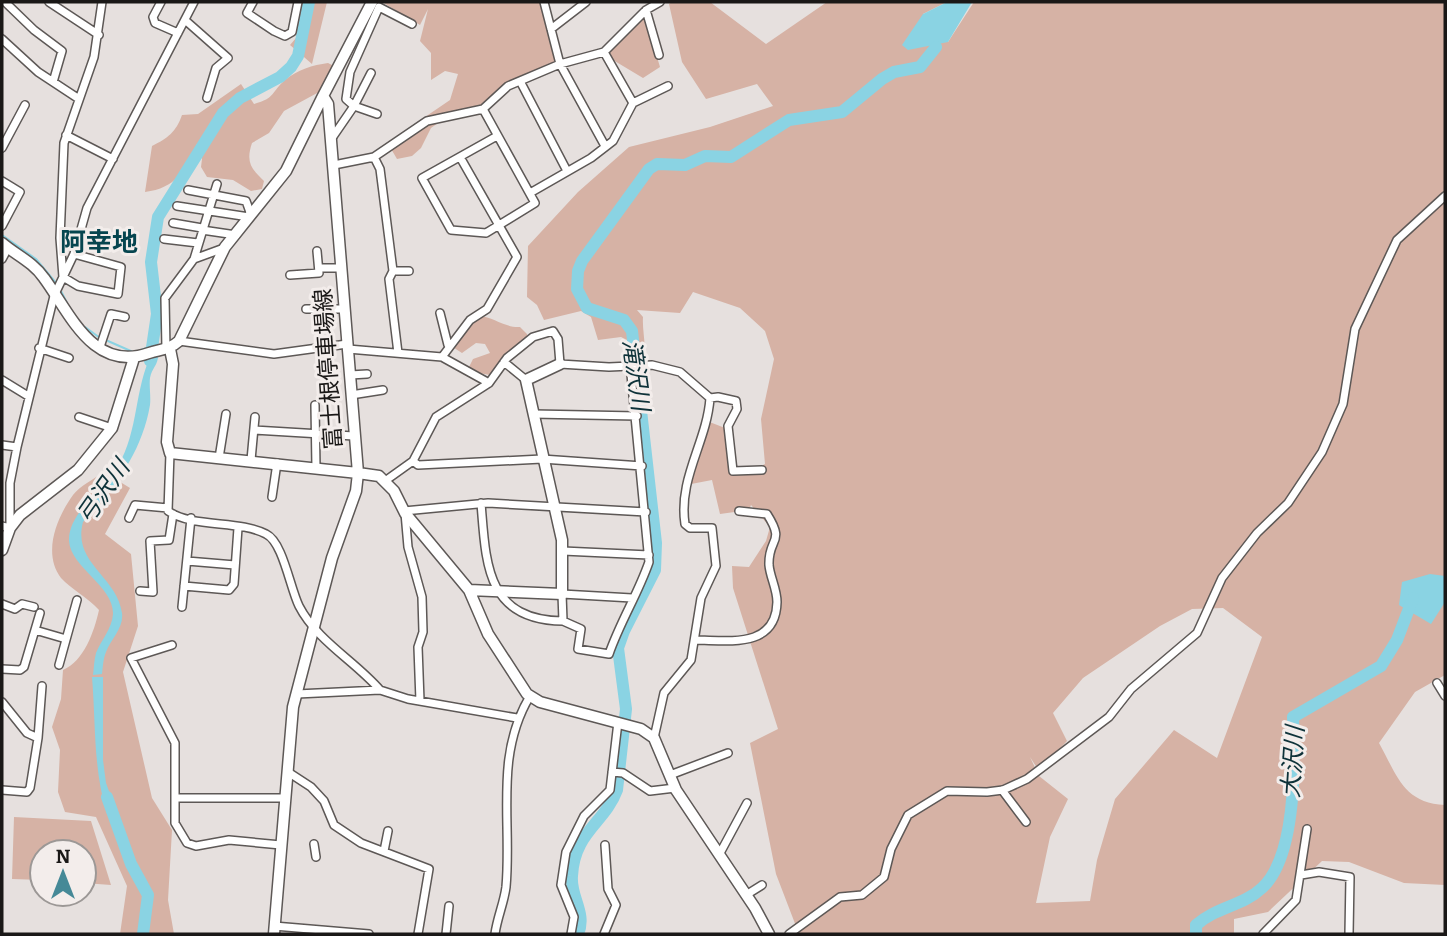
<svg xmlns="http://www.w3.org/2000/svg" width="1447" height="936" font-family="Bitter,'Noto Sans JP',serif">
<rect width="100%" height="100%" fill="#e6e0de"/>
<path fill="#d6b2a5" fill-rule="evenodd" d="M301,2H327L312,64L290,45L296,38Z
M382,2H540L558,63L520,81L480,106L449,115L431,128L421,148L412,156L397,159L390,147L428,115L450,100L458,74L445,71L431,80V53L420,41L428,9L420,25Z
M672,2H710L766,44L827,2H947L923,14L948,42L974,2H1445V675L1415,692L1379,743C1397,775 1403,803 1445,805V885L1404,883L1349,862L1322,861L1268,912L1234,919V934H799L776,874L750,743L778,729L733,588L732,566L749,567L766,541L770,527L751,505L749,510L720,514L712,480L686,485L707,421L725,428L733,473L744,474L765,464L761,419L774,359L765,331L740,308L693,292L680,313L637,310L643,317C642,332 647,345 643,359L635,360L627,340L621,337L598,340L591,317L581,311L544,320L537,305L527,297L528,246L578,192L629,147L710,127L773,106L757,84L706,99L682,62L669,4ZM1223,608L1262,637L1217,758L1174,730L1115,799L1097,860L1090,901L1036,903L1050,837L1068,799L1039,776L1030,757L1039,771L1067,741L1053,713L1083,678L1160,626L1192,609Z
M645,17L660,67L643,78L613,60L608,49Z
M328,63L342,70L319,92L284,111L269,133L252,143C246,161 250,168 264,181L262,189L251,191L233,180L207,177L201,167L202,159L197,144C185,171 176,188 145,192L152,146C168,138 176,132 182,115L198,114L241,84L254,104C276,98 271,92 285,80C297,70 313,65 328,63Z
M479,316C494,317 505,328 520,327L527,334L528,340L490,375L467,371L473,359L490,353L485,344L476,343L462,353L451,346L470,320Z
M104,472L130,488L105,534L131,554L138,626L123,672L152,798L172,830L168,900L174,934H120L127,886L96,817L65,812L58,792L60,750L52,727L61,699L63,670C84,661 94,632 99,610C87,597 71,589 61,578C42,553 57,517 73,495C80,486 94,479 104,472Z
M14,817L91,821L111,885L84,883V852H42V880L12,879Z"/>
<path fill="#8ad3e3" d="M947,2H972L948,42L908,50L902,45L923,14Z
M152,353H158C159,365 152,367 150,378C149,386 151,396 150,405C142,452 115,488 83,522C72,563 117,576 122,613C124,628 111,639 106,652C103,659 103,667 102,674L93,675C94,668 94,660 96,653C101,640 112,629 113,614C114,586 71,568 69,541C68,512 105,489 118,466C139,430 134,389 152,353Z
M1430,574L1445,576V602L1431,624L1399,605L1402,582Z
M92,677H103V760L106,783L117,813L107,814C93,768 96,725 92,677Z"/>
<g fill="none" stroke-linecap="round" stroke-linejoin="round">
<path stroke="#8ad3e3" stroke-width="2" d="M2,235L36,259L56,283
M60,289L67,303
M85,327L100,338
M108,341L133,352
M141,350L154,345"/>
<path stroke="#8ad3e3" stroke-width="12" d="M150,361L157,314L151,262L158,217L223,113L240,98L280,77L291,67L298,56L309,2
M107,797L131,864L148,895L143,934
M578,934C587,913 570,897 572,876C574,832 605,823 617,790L626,709L618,648L624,631L655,570L656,543L632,331L624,320L587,308L577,289L578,271L582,261L649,169L657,164L685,165L705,156L731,157L789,120L842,112L882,79L894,72L920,67L936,47
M1196,934V925C1216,907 1243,906 1262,888C1297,856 1295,762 1293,717L1381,666L1397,640L1413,598"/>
<defs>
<path id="street" d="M5,2L34,30L62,51L53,82
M49,2L99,35
M161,2L153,17L155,23L178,33
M253,2L247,13L274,31L285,36L292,32L298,2
M544,2L560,64L605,146
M646,10L659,55
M185,20L228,58L216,68L207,98
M551,29L586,2
M2,39L38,72L79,99
M604,52L646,10L660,2
M371,73L354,106L377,114
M520,81L567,171
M483,109L535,203L486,233L451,230L422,178L497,136
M66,135L113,159
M332,138L354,106L346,99L350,72L379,7L412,24
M2,148L25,105
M374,157L380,169L393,271
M334,165L374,157L427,121L483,109L508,86L560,64L604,52L633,103
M2,181L20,192L2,226
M188,190L246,201L251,215
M530,193L591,158L613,141L633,103L668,86
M177,206L249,217
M173,223L202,228
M202,230L236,235
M164,239L198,243
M74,254L121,267L118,294L78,286L63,277L60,238L64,143L94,57L102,2
M2,259L8,248
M194,259L217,184
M319,268H341
M290,275L319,273L317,251
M306,309H344
M440,313L448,345
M179,341L274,354L347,344
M100,347L111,314L125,317
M39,348L69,358
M166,349L165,298L194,259L224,248
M348,349L442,357L489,383
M398,353L389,279L393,271H409
M442,357L470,320L487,309L517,257L460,157
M504,362L526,380
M630,364L649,562C638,594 620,622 609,654L578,649L581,629L563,621L562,594L632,598
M350,375L367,374
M2,380L28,396
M351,395L383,390
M710,398L718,397L736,401L737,409L728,426L733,471L762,470
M315,405L316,468
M533,414L637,416
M79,417L112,428
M254,430L354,436
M2,445L17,447
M170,453L168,511C192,528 240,520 266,534C283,542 290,588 299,606C317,641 355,661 380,690
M219,458L226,414
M251,460L255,417
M413,461L418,465L542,459L642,466
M385,481L413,461L436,417L489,383L507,358L533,337L553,331L558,339L560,364L609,367L652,365L680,372L710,398C707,442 678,478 685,524L690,528H712L716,566L701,598L691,660L664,693L654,738
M272,497L277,463
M481,503C486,564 486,620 563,621
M404,511L488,503L646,512
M405,513L408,547L422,597L423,632L418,647L420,701
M129,518L135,505L168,508
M2,526L10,528V483L17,447L54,296L74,254L87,208L194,2
M563,551L649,555
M187,561L235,565
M184,586L229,590L234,584L238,528
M140,591L153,592L150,541L169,540L173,514
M2,604L15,609L22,604L34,607
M182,607L191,518
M35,630L66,639
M695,640C726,640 776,650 777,602C777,589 770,577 769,565C768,537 786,544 767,514L739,511
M172,645L131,658L175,743V823L187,843L196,846L229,840L281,845
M59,665L77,600
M2,669L20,670L24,667L40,613
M1437,683L1445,696
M297,694L380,690L408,699L517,718
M2,702L27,733L38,738L30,788L27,792L2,790
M38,738L42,686
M288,772L311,787L324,801L334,825L361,843L429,869L418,934
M612,772L623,773L650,791L675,788
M670,775L728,753
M1002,790L1026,822
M176,798H285
M314,844L316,857
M384,851L388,831
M719,855L747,803
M1301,875L1319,872L1350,877L1349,934
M746,895L762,885
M274,926L369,934
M446,934L449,906
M495,934C497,918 504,903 506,887C512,821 494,756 530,696
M571,934L574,917L561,885L566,852L584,816L610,790L618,722
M604,934L616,905L608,889L605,845
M789,934L840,897L862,895L884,877L891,849L908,815L947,791L987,792L1003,790L1027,779L1109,717L1131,689L1197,633L1222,578L1257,533L1288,503L1322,452L1343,404L1355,329L1397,240L1445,196
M1263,934L1296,900L1307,829"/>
<path id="secondary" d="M372,2L323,96L328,104L358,473L379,476L394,491L405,513L469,590L488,634L527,694L540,702L641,729L654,738L676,790L755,908L769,934
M2,243C16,255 33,262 44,278C70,313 93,373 149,353C161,349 169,350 179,341L225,247L286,171L323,96
M170,349L173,364L167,442L170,453L358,473L356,491L332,558L293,707L274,934
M2,550L10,528L20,515L78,470L112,428L134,358
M469,590L562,594V540L526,380L560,364"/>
</defs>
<use href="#street" stroke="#5d5856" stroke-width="10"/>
<use href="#secondary" stroke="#5d5856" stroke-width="13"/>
<use href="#street" stroke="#fff" stroke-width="7"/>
<use href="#secondary" stroke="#fff" stroke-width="10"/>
</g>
<g text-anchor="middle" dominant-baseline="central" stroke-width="6" stroke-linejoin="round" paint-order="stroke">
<g font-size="23" fill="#1a1817" stroke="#f3edeb">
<text transform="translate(328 369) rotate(-94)">富士根停車場線</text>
</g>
<g font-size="24" font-style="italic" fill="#0e3239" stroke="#f3edeb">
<text transform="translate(636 375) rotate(82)">滝沢川</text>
<text transform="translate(103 492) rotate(-55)">弓沢川</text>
<text transform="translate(1293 762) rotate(-86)">大沢川</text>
</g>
<g font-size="26" font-weight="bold" fill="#06454f" stroke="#f3edeb">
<text x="99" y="242">阿幸地</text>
</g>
</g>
<rect width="1447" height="936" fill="none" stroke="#1a1817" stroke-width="7"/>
<g transform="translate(63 873)"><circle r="33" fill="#f3edeb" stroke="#9c9896" stroke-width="2"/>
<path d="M0-5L12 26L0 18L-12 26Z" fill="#458997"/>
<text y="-10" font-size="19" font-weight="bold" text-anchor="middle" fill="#1a1817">N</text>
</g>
</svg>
